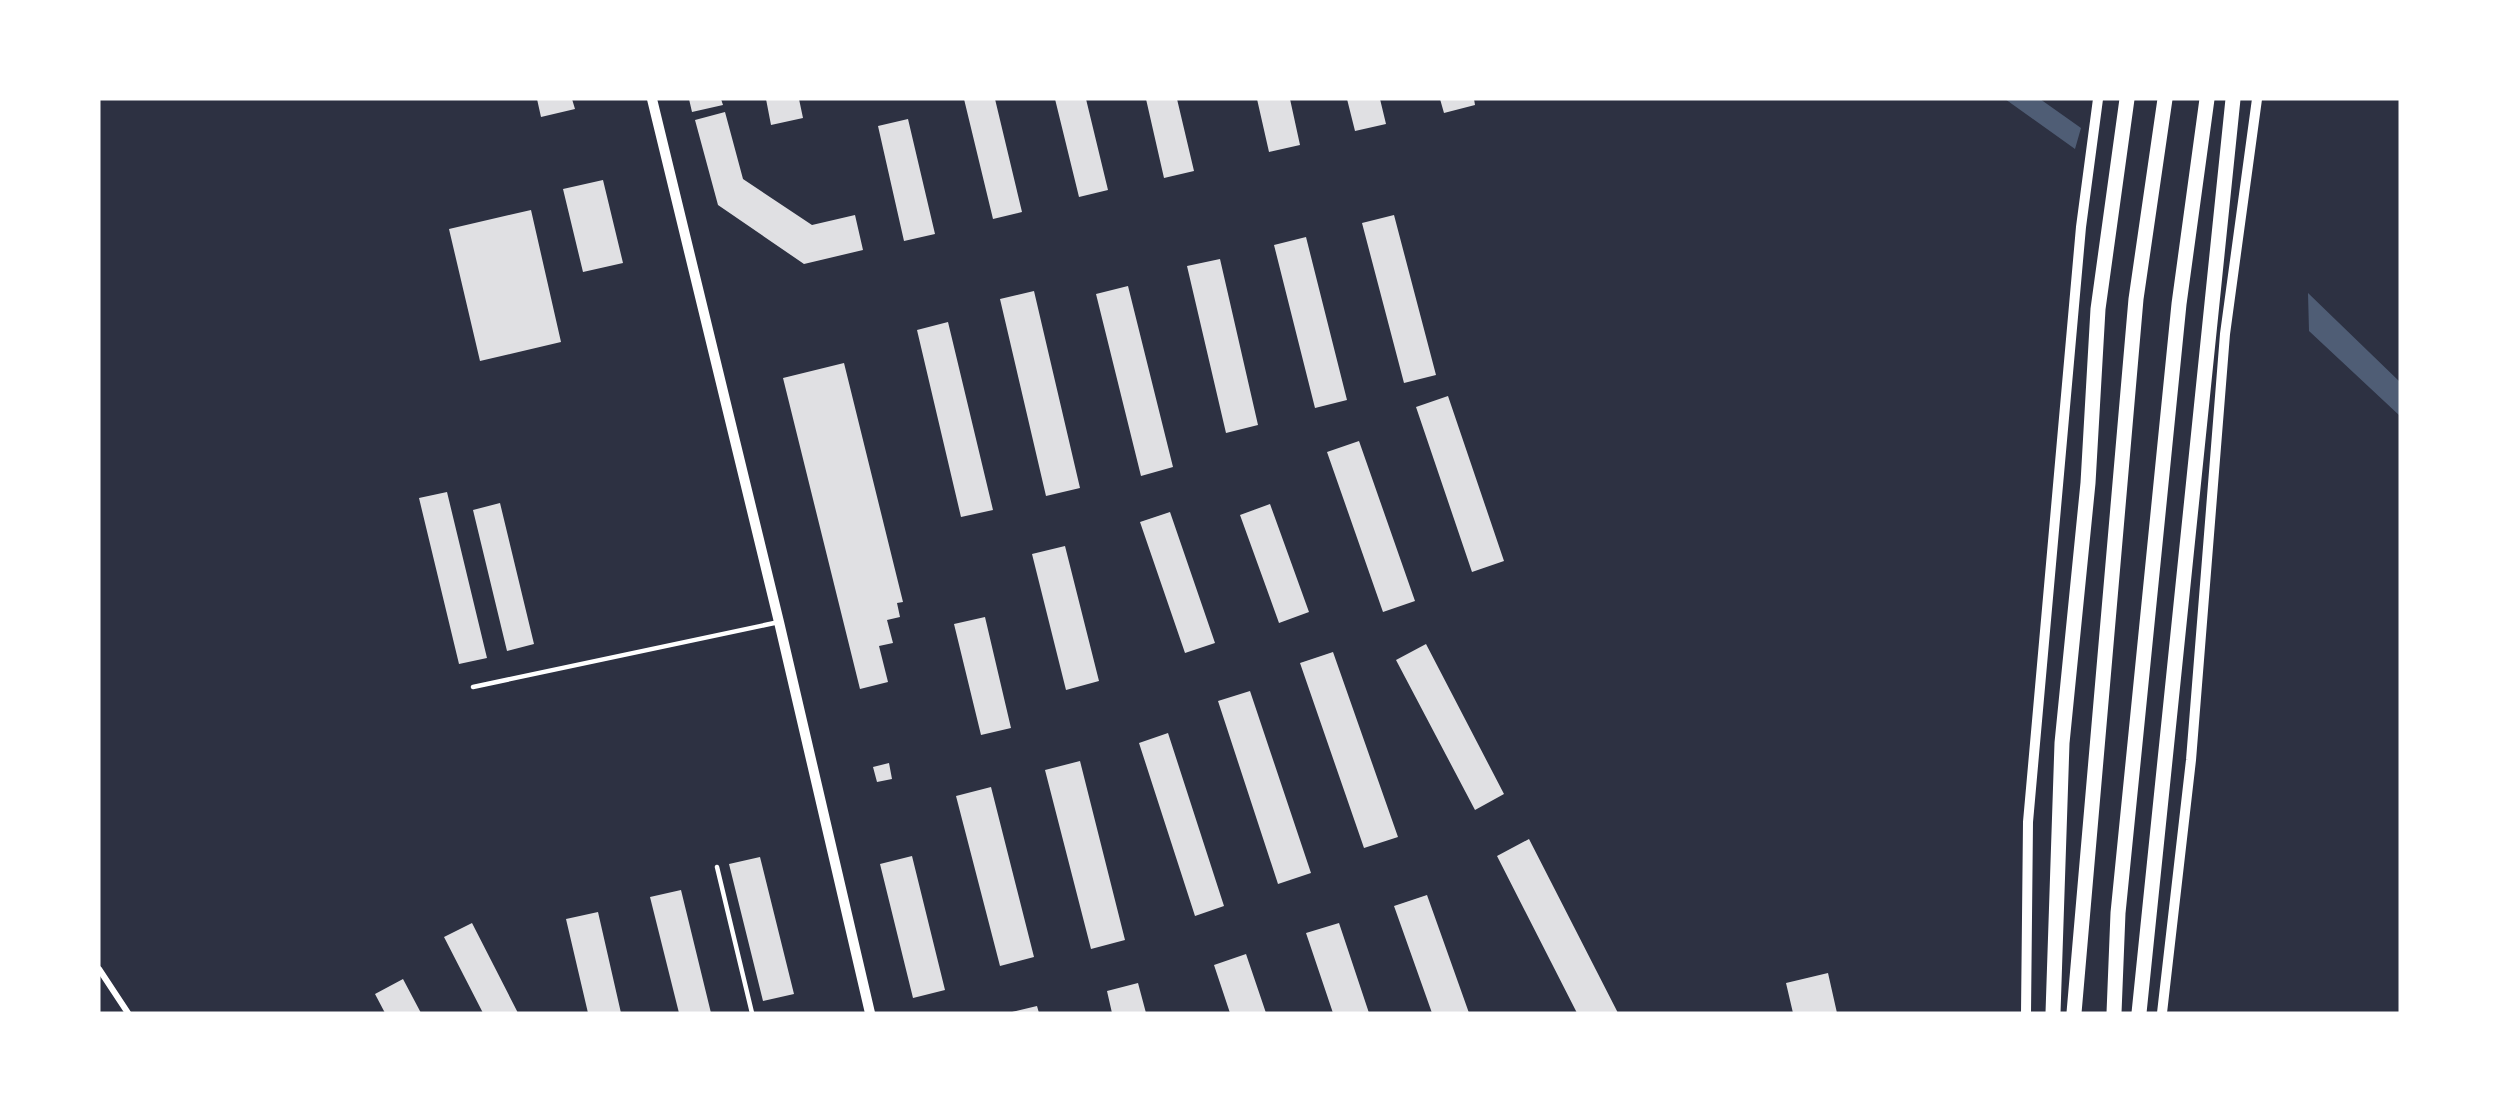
<svg xmlns="http://www.w3.org/2000/svg" width="2499" height="1112" font-family="Helvetica,sans-serif">
<rect width="100%" height="100%" fill="#2d3142"/>
<path fill="#4f5d75" d="M2005,99H2040L2081,128L2075,149Z
M2308,293L2400,382V416L2309,331Z"/>
<path fill="#e0e0e3" d="M537,99H572L575,109L541,117Z
M689,99H721L723,105L692,112Z
M766,99H799L803,118L771,125Z
M964,99H995L1022,212L993,219Z
M1055,99H1086L1108,190L1079,197Z
M1146,99H1177L1194,171L1164,178Z
M1257,99H1290L1300,145L1269,152Z
M1347,99H1380L1386,124L1355,131Z
M1440,99H1474L1475,105L1444,113Z
M725,112L743,179L812,225L855,215L863,250L804,264L718,205L695,120Z
M908,119L935,234L904,241L878,126Z
M603,180L623,263L583,272L563,189Z
M531,210L561,342L480,361L449,229Z
M1394,215L1436,375L1404,383L1362,223Z
M1306,237L1347,400L1315,408L1274,245Z
M1220,259L1258,425L1226,433L1187,266Z
M1128,286L1173,467L1141,476L1096,294Z
M1034,291L1080,488L1046,496L1000,299Z
M948,322L993,510L961,517L917,330Z
M844,363L903,602L897,603L900,617L887,620L893,643L879,646L888,682L860,689L783,378Z
M1448,396L1504,561L1472,572L1416,407Z
M1359,441L1415,601L1383,612L1327,452Z
M447,492L487,658L459,664L419,498Z
M500,503L534,644L507,651L473,510Z
M1270,504L1309,612L1279,623L1240,515Z
M1170,512L1215,643L1185,653L1140,522Z
M1065,546L1099,681L1066,690L1032,554Z
M985,617L1011,728L981,735L954,624Z
M1426,644L1504,794L1475,810L1396,660Z
M1333,652L1398,837L1364,848L1300,663Z
M1250,691L1311,873L1278,884L1218,701Z
M1168,733L1224,906L1195,916L1139,743Z
M1080,761L1125,940L1091,949L1045,770Z
M889,763L892,779L877,782L873,767Z
M991,787L1034,957L1000,966L956,796Z
M1529,839L1618,1013H1577L1497,856Z
M912,856L945,990L913,998L880,864Z
M760,857L794,994L763,1001L729,864Z
M681,890L711,1013H679L650,897Z
M1427,895L1469,1013H1432L1394,906Z
M598,912L621,1013H588L566,919Z
M472,923L518,1013H483L444,937Z
M1339,923L1369,1013H1333L1306,933Z
M1246,954L1266,1013H1230L1214,965Z
M1828,973L1837,1013H1793L1786,983Z
M403,979L421,1013H385L375,994Z
M1138,983L1146,1013H1112L1107,991Z
M1037,1006L1039,1013H1013L1012,1012Z"/>
<g fill="none" stroke-linecap="round" stroke-linejoin="round">
<path stroke="#fff" stroke-width="4.5" d="M473,687L779,622
M717,867L752,1013"/>
<path stroke="#fff" stroke-width="6" d="M99,969L128,1013"/>
<path stroke="#fff" stroke-width="10" d="M652,99L779,622L870,1013
M2026,1013L2028,822L2081,227L2098,99
M2162,1013L2191,760L2225,334L2257,99"/>
<path stroke="#fff" stroke-width="15" d="M2053,1013L2062,743L2088,483L2098,309L2127,99
M2074,1013L2136,299L2165,99
M2114,1013L2118,913L2179,304L2207,99
M2139,1013L2233,99"/>
</g>
<rect width="2499" height="1112" fill="none" stroke="#ffffff" stroke-width="201"/>
</svg>
